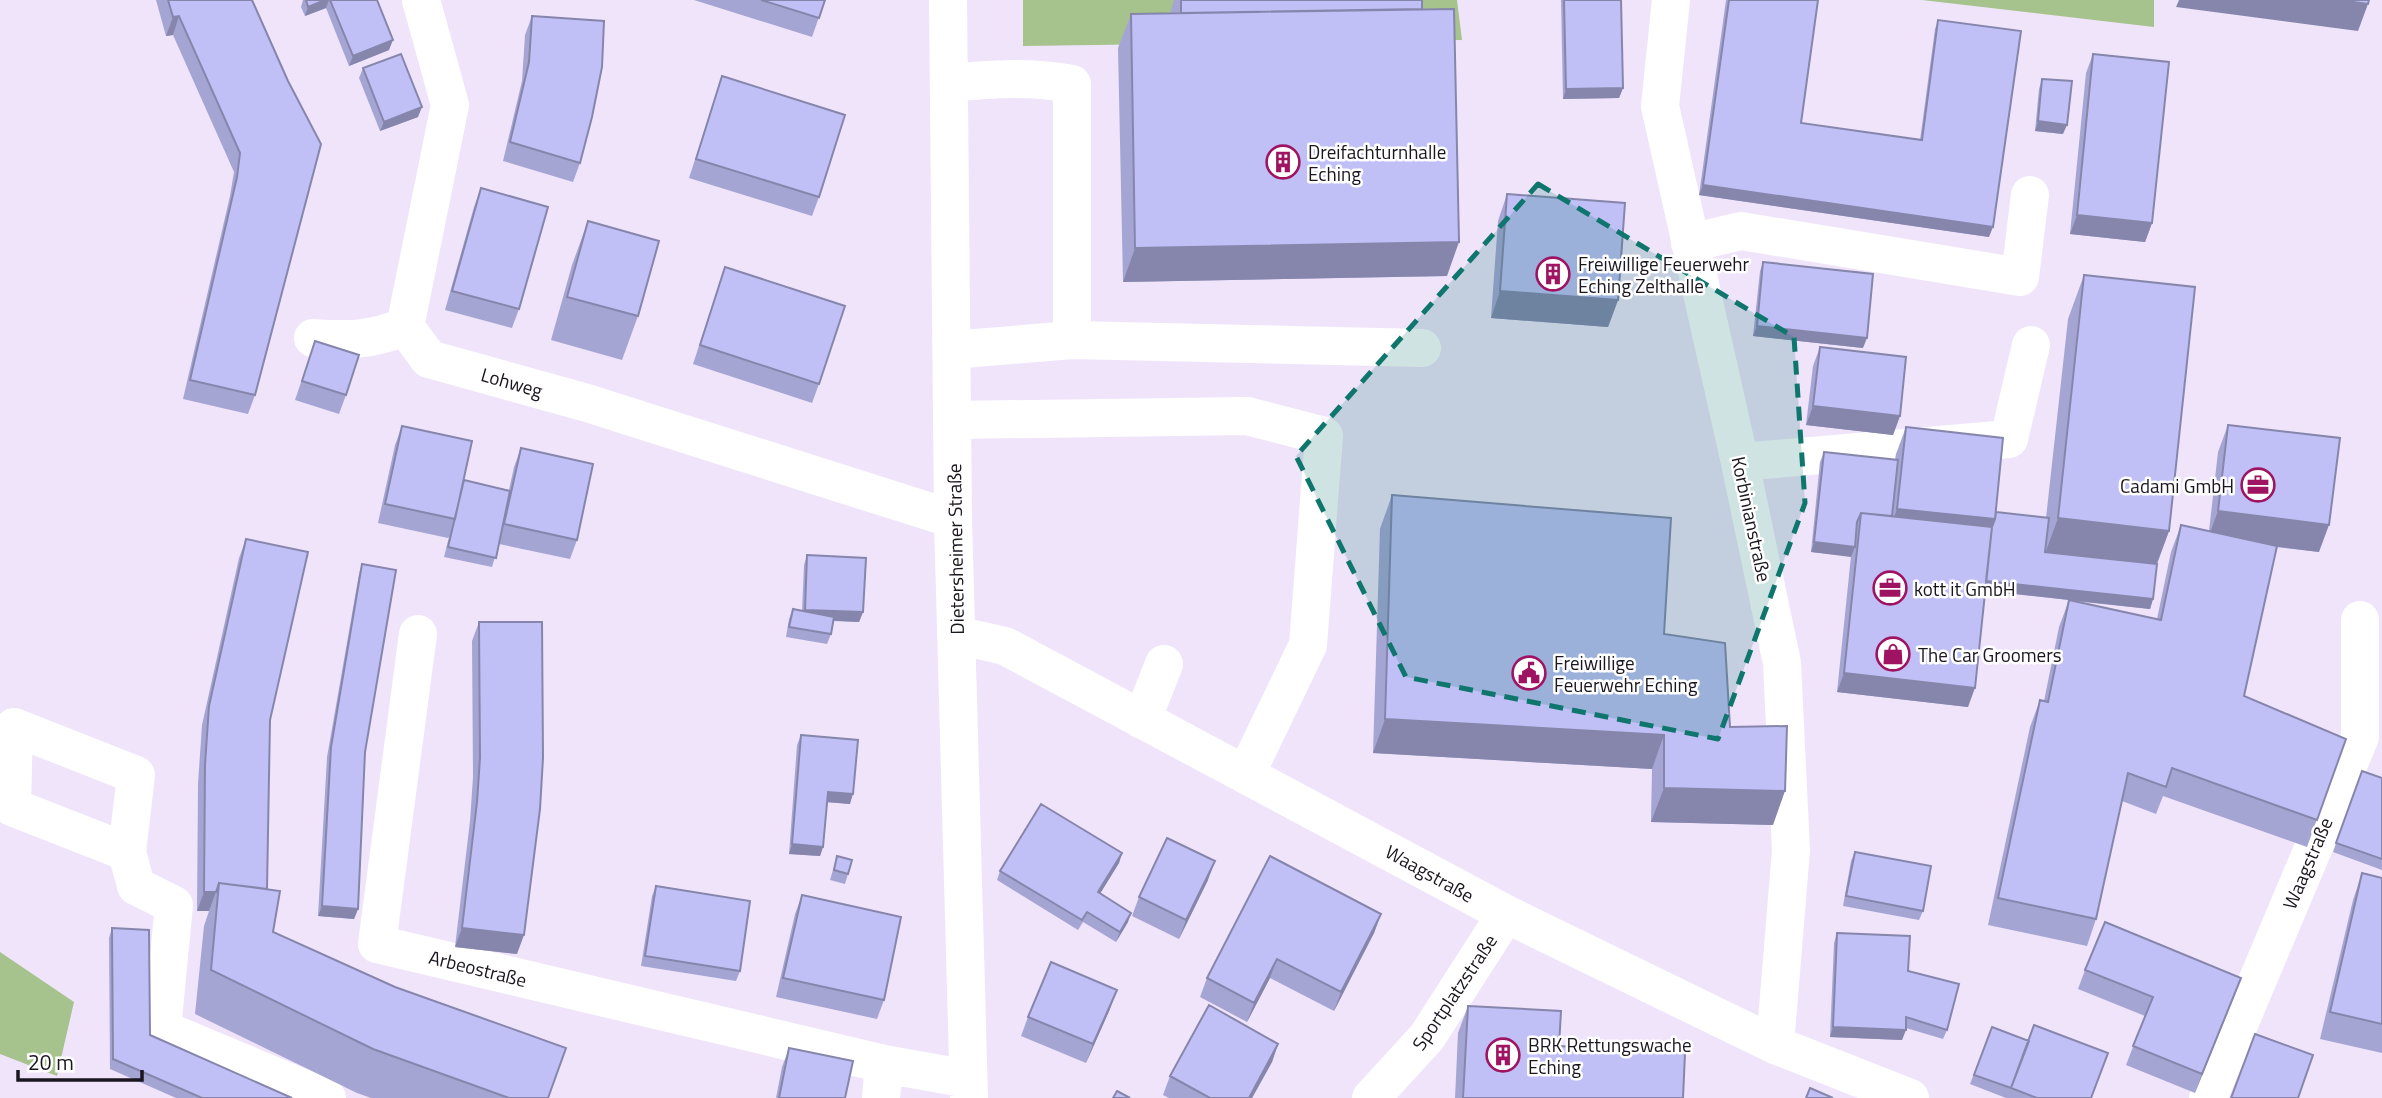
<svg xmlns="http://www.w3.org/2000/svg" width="2382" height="1098" font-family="'Titillium Web',sans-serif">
<rect width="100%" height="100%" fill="#f0e4fb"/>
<path fill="#a6c38d" d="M1023,0H1457L1462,40L1023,46Z
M1922,0H2154V27Z
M0,952L74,1002L57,1076L0,1054Z"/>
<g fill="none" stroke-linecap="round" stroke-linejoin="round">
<path stroke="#fff" stroke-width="38" d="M421,0L450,105L405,327L429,359L587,403L953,519
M948,0L953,519L969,1098
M1671,0L1660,106L1739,458L1782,663L1791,850L1775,1045
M949,83C991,79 1030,76 1072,84V340L952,350
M1690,243L1741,231L2020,277L2030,195
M313,338C353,340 366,341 405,327
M1072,340L1422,348
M953,420L1247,416L1324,436L1308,645L1246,774
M1740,462L2009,439L2031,345
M418,634L377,944L884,1064L968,1079
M956,635L1005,646L1506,914L1775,1045L1910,1098
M1142,720L1164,664
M127,852L12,807L14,727L136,775L127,852L136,886L174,905L162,1029L327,1098
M881,1098L884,1064
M1371,1098L1427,1037L1506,914
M2208,1098L2360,737V620"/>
</g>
<path fill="#a5a5d4" d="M156,0H252L255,395L248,414L183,399L230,196L234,172L173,35L166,36Z
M303,0H377L389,50L349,66L326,8L305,16L301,7Z
M694,0H825L812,37Z
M1174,0H1422L1447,276L1123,282L1118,48L1131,14L1170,13Z
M1561,0H1621L1623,88L1619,98L1563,99Z
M1726,0H1818L1801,123L1920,140L1935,29L1938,20L1989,237L1699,195Z
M532,16L580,163L573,182L503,161L522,81L525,35Z
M2093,54L2152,223L2145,242L2070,234L2086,73Z
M363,68L418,117L380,131L359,78Z
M722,76L819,197L812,216L689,178Z
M2042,79L2063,134L2035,131L2039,89Z
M481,188L519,309L512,328L445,310L474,207Z
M1507,194L1618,300L1608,327L1491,318L1498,221Z
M588,221L638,316L622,360L551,340L572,265Z
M1763,262L1863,348L1753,336L1760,271Z
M725,267L819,384L812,403L693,364Z
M2084,275L2169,531L2157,564L2153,599L2150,609L2073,601L2157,619L2171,552L2181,525L2209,531L2218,452L2228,425L2319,552L2276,547L2244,696L2346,739L2307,847L2163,796L2156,814L2122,801L2096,919L2087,946L1988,925L2030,727L2040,700L2044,701L2059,627L2069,600L1985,591L1968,707L1837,692L1851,556L1811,552L1820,462L1824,452L1895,460L1896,454L1906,427L1996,512L2046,518L2068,319Z
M315,341L346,395L339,414L295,400Z
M1820,347L1900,416L1893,435L1806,425L1813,366Z
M402,426L464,480L509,490L514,467L521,448L577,540L570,559L499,544L492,567L444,557L449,537L448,538L378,523L395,445Z
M1392,495L1664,634L1773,825L1651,822L1652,769L1373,753L1380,529Z
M246,539L270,720L267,889L273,932L548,1098H371L357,1093L195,1014L204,926L209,911H197L198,784L202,725L239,558Z
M807,555L863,612L859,622L833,621L831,634L827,644L786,637L789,619L793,609L802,611L804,565Z
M362,564L365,752L358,909L354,919L318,916L327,757L359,574Z
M479,622L517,954L455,947L470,821L473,777L472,641Z
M801,735L850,804L827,802L823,847L820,856L789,854L797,745Z
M2362,771L2382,778V870L2333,852Z
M1855,852L1923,911L1919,920L1843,906L1851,861Z
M1122,853L1119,863L1100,893L1128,922L1116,942L1083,922L1078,930L997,880L1000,871Z
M837,856L848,874L845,884L830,880Z
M2362,873L2382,878V1053L2320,1039L2353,900Z
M1208,880L1179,939L1132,916L1139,897Z
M656,886L740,971L736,981L641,966L652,896Z
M802,895L884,1000L877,1019L776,997L795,914Z
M1381,914L1374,933L1334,1011L1270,978L1247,1022L1200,997L1207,978Z
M112,928L150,1035L292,1098H176L110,1069L109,938Z
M1837,933L1908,971L1947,1030L1943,1039L1906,1028L1902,1040L1830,1037L1834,943Z
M2085,970L2241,978L2195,1093L2126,1065L2145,1016L2078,989Z
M1468,1006L1559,1046L1683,1098H1455L1458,1033Z
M1110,1009L1086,1063L1021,1036L1028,1017Z
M1992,1027L2029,1041L2091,1098H2006L1970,1084Z
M1278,1044L1272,1062L1252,1098H1169L1163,1095L1170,1076Z
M789,1048L845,1098H776L782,1067Z"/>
<path fill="#8686ac" d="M325,0H329L326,8L305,16L308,7Z
M2179,0H2339L2368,4L2358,31L2176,7Z
M179,16L173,35L166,36L173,17Z
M393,40L389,50L349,66L353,56Z
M1623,88L1619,98L1563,99L1566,89Z
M422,107L418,117L380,131L384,122Z
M2038,121L2067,125L2063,134L2035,131Z
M1703,185L1993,227L1989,237L1699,195Z
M2077,215L2152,223L2145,242L2070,234Z
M1459,242L1447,276L1123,282L1135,248Z
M1500,291L1618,300L1608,327L1491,318Z
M1757,326L1867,338L1863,348L1753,336Z
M1813,406L1900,416L1893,435L1806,425Z
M1897,509L1995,519L1985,546L1891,526Z
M2218,511L2329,525L2319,552L2208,538Z
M2058,518L2169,531L2153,574L2042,562Z
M1814,542L1855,547L1851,557L1811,552Z
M1984,580L2153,599L2150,609L1980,590Z
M805,610L863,612L859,622L801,619Z
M1844,673L1975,688L1968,707L1837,692Z
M1385,719L1664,735L1652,769L1373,753Z
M1664,788L1785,791L1773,825L1651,822Z
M828,792L853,794L850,804L825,802Z
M792,844L823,847L820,856L789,854Z
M1122,853L1119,863L1095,902L1098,892Z
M1215,861L1208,880L1179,939L1186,920Z
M204,892H216L209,911H197Z
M322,906L358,909L354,919L318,916Z
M1131,913L1128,922L1116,942L1120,932Z
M1381,914L1374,933L1334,1011L1341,992Z
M462,928L524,935L517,954L455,947Z
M1277,959L1270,978L1247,1022L1254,1003Z
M2241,978L2234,997L2195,1093L2202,1074Z
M1117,990L1110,1009L1086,1063L1093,1044Z
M1833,1027L1906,1030L1902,1040L1830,1037Z
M1278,1044L1272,1062L1252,1098H1249Z"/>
<path fill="#c0c0f6" stroke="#8686ac" stroke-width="2" d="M168,0H252L288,81L321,144L255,395L190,380L237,177L240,153L179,16L173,17Z
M306,0H325L308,7Z
M330,0H377L393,40L353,56Z
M761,0H825L819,18Z
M1181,0H1422V9L1181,13Z
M1564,0H1621L1623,88L1566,89Z
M1729,0H1818L1801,123L1922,140L1938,20L2021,31L1993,227L1703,185Z
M2339,0H2369L2368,4Z
M1454,9L1459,242L1135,248L1131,14Z
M532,16L604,21L602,67L592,117L580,163L510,142L529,62Z
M401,54L422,107L384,122L363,68Z
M2093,54L2169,62L2152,223L2077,215Z
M722,76L845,115L819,197L696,159Z
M2042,79L2072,81L2067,125L2038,121Z
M481,188L548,207L519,309L452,291Z
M1507,194L1625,203L1618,300L1500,291Z
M588,221L659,241L638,316L567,297Z
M1763,262L1873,274L1867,338L1757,326Z
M725,267L845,306L819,384L700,345Z
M2084,275L2195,287L2169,531L2058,518Z
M315,341L359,355L346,395L302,381Z
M1820,347L1906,357L1900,416L1813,406Z
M2228,425L2340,438L2329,525L2218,511Z
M402,426L472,441L455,519L385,504Z
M1906,427L2003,438L1995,519L1897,509Z
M521,448L593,464L577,540L504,524Z
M1824,452L1898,460L1892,516L1861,513L1857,522L1855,547L1814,542Z
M464,480L510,491L496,558L448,547Z
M1392,495L1671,518L1664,634L1725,643L1730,727L1787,726L1785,791L1664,788V735L1385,719Z
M1996,512L2049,518L2045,552L2157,564L2153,599L1986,581L1992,527L1995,519Z
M1861,513L1992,527L1975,688L1844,673Z
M2181,525L2277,546L2244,696L2346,739L2317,820L2172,768L2166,787L2128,773L2096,919L1998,898L2040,700L2048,702L2069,600L2161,620Z
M246,539L308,552L270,720L267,889L219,883L216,892H204L205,765L209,706Z
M807,555L866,558L863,612L805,610Z
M362,564L396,570L365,752L358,909L322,906L331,747Z
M793,609L834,617L831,634L789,627Z
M479,622H542L543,758L540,809L524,935L462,928L477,802L480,758Z
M801,735L858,740L853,794L828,792L823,847L792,844Z
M2362,771L2382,778V859L2336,843Z
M1041,804L1122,853L1098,892L1131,913L1120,932L1087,912L1082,920L1000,871Z
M1167,838L1215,861L1186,920L1139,897Z
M1855,852L1931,866L1923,911L1846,896Z
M837,856L852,860L848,874L834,870Z
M1270,856L1381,914L1341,992L1277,959L1254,1003L1207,978Z
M2362,873L2382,878V1024L2330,1012Z
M219,883L280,891L273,932L395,987L566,1048L548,1098H509L373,1049L211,970Z
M656,886L750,901L740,971L645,956Z
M802,895L901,917L884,1000L783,978Z
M2105,922L2241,978L2202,1074L2133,1046L2153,997L2085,970Z
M112,928L149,930L150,1035L292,1098H202L113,1059Z
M1837,933L1910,936L1908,971L1959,984L1947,1030L1906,1017V1030L1833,1027Z
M1051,962L1117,990L1093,1044L1028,1017Z
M1209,1005L1278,1044L1249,1098H1210L1170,1076Z
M1468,1006L1561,1011L1559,1046L1685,1053L1683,1098H1463Z
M2034,1025L2108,1053L2091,1098H2037L2011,1088Z
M1992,1027L2029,1041L2011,1088L1974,1075Z
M2255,1034L2313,1055L2298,1098H2231Z
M789,1048L853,1061L845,1098H779Z
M1810,1088L1833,1098H1806Z
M1117,1091L1130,1098H1113Z"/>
<path fill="#0f766e" fill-opacity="0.2" stroke="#0f766e" stroke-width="5" stroke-dasharray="14 9" stroke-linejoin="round" d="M1538,184L1794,337L1805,503L1718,739L1406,677L1296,456Z"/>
<defs>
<symbol id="building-ring" viewBox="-11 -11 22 22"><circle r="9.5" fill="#fff" stroke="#9e1462" stroke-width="1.5"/><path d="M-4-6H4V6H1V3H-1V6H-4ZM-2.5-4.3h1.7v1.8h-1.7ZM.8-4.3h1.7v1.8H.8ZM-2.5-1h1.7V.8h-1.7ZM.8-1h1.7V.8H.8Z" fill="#9e1462"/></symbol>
<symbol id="office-ring" viewBox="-11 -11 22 22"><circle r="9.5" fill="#fff" stroke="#9e1462" stroke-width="1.5"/><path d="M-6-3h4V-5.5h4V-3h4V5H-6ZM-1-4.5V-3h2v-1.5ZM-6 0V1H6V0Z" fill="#9e1462"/></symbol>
<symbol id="shop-ring" viewBox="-11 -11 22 22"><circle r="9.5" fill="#fff" stroke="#9e1462" stroke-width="1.5"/><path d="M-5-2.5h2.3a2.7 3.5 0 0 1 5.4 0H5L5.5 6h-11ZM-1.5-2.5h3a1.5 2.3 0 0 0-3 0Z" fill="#9e1462"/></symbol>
<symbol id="civic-ring" viewBox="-11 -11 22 22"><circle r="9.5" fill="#fff" stroke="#9e1462" stroke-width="1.5"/><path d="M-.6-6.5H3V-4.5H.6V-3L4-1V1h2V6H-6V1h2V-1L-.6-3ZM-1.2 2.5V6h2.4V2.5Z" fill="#9e1462"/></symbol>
</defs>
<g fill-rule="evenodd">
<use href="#building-ring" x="1264" y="143" width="38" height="38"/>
<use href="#building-ring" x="1534" y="255" width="38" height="38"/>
<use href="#office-ring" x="2239" y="466" width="38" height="38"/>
<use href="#office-ring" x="1871" y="569" width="38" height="38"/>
<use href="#shop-ring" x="1874" y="635" width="38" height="38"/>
<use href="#civic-ring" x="1510" y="654" width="38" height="38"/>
<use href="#building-ring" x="1484" y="1036" width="38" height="38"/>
</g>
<g text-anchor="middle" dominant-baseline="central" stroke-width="5" stroke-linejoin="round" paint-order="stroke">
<g font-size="19" fill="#1a151f" stroke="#fff" text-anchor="start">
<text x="1308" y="151">Dreifachturnhalle<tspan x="1308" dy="22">Eching</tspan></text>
<text x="1578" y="263">Freiwillige Feuerwehr<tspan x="1578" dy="22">Eching Zelthalle</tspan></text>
<text x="2234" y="485" text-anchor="end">Cadami GmbH</text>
<text x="1914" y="588">kott it GmbH</text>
<text x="1918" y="654">The Car Groomers</text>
<text x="1554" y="662">Freiwillige<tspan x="1554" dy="22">Feuerwehr Eching</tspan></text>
<text x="1528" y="1044">BRK Rettungswache<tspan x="1528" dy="22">Eching</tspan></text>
</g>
<g font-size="19" fill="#1a151f" stroke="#fff">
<text transform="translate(512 382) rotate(16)">Lohweg</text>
<text transform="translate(1752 519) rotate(78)">Korbinianstraße</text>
<text transform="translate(955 549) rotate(-91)">Dietersheimer Straße</text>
<text transform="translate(2307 863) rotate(-67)">Waagstraße</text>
<text transform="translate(1430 873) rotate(29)">Waagstraße</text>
<text transform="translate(478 968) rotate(14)">Arbeostraße</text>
<text transform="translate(1454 992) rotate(-56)">Sportplatzstraße</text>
</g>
</g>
<path d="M18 1070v10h124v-10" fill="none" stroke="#1a151f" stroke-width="3.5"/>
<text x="28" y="1070" font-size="21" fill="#1a151f" stroke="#ffffff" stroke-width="5" paint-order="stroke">20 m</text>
</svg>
